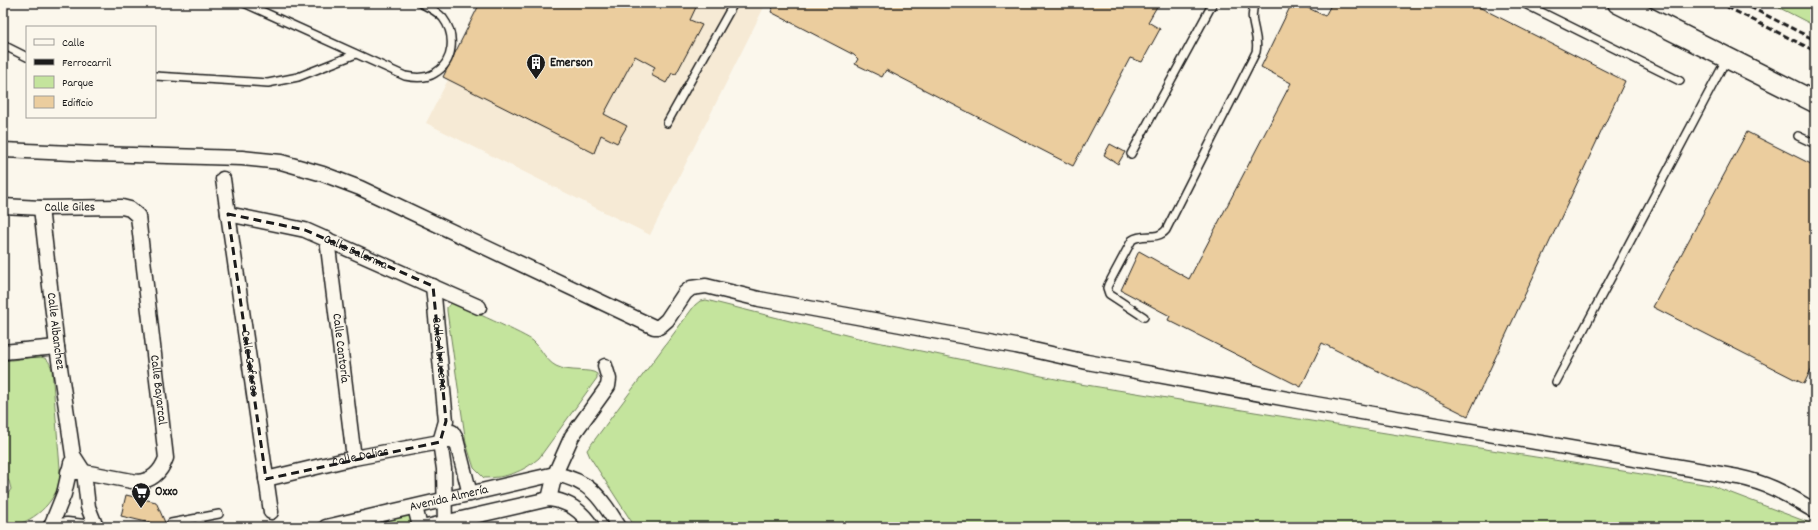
<svg xmlns="http://www.w3.org/2000/svg" width="1818" height="530" font-family="Dekko,sans-serif">
<rect width="100%" height="100%" fill="#fbf7ec"/>
<filter id="ink" filterUnits="userSpaceOnUse"><feTurbulence type="fractalNoise" baseFrequency=".025" numOctaves="2"/><feDisplacementMap in="SourceGraphic" scale="8" xChannelSelector="R" yChannelSelector="G"/><feConvolveMatrix kernelMatrix="1 2 1 2 8 2 1 2 1" color-interpolation-filters="sRGB"/></filter>
<g filter="url(#ink)">
<path fill="#f6ead5" d="M487,3H766L650,235L426,123Z"/>
<path fill="#c4e49d" stroke="#70805c" d="M1770,3H1815V26Z
M706,300L858,338L1080,384L1710,485L1815,525V527H635L590,457L587,450L695,305L700,301Z
M452,303C460,305 528,336 533,341C542,349 545,360 556,366C569,373 591,368 597,374V378L539,458C523,472 506,478 484,478L474,468L466,443L447,311V307Z
M37,357C47,357 49,360 52,370L60,468C60,473 60,478 59,483C53,507 26,527 3,527V502L11,489L9,481L3,475V361Z
M411,514L413,523L394,527H356Z"/>
<path fill="#ebcd9e" stroke="#1c1c1c" d="M480,3H698L690,20L702,25L676,74L672,73L666,83L651,75L655,67L635,56L604,114L627,126L617,143L601,135L594,153L443,77Z
M775,3H1159L1148,22L1160,29L1142,62L1130,58L1073,166L886,70L882,77L855,64L858,59L854,55L771,12Z
M1292,3H1298L1325,16L1332,3H1471L1625,81L1468,416L1322,343L1301,387L1168,320L1170,316L1121,290L1139,251L1189,279L1291,83L1261,67Z
M1747,132L1815,166V361L1804,384L1653,307Z
M1110,144L1125,152L1118,164L1104,155Z
M126,495L156,502L167,527L121,516Z"/>
<g fill="none" stroke-linecap="round" stroke-linejoin="round">
<defs>
<path id="lane" d="M244,3L405,76C415,78 426,79 435,73C454,62 456,35 443,18C437,11 428,7 420,3
M1523,3L1680,81
M3,45L27,57
M155,76L268,83L298,77L356,54
M667,123L734,3
M1798,136L1815,144
M1131,154L1213,3
M1144,317L1109,294L1107,288L1108,285L1132,240C1143,232 1157,241 1166,230L1256,52C1260,34 1247,21 1255,3
M1556,382L1727,58
M199,517L201,527
M171,523L219,514"/>
<g id="street">
<path d="M3,150L95,154L242,158L281,162L323,174L360,188L654,327H659L667,320L685,293L691,288L706,286L759,299L1016,346L1087,362L1315,404L1738,477C1771,484 1787,495 1815,511"/>
<path id="s1" d="M223,179L271,512"/>
<path id="s2" d="M3,206L41,208L122,207L130,209L138,216L166,458C161,472 152,481 137,482L84,472H68"/>
<path id="s3" d="M41,208L57,347L73,455L84,472L88,507L96,527"/>
<path id="s4" d="M228,214L305,230L479,307"/>
<path id="s5" d="M327,239L354,458"/>
<path id="s6" d="M433,286L446,421L440,442L444,469L445,527"/>
<path d="M3,352L57,347"/>
<path d="M452,432L456,439L470,494"/>
<path id="s7" d="M266,479L354,458L456,439"/>
<path d="M549,499L555,474L572,436L608,386L609,379L605,366"/>
<path d="M415,507L420,527"/>
<path d="M51,526L64,494L71,463"/>
<path d="M50,527L67,525L84,527"/>
<path id="s8" d="M326,527L555,474C591,481 601,498 619,527"/>
<path d="M426,527L549,499C568,501 581,510 592,527"/>
</g>
<path id="secondary" d="M1618,3L1815,102"/>
</defs>
<use href="#lane" stroke="#1c1c1c" stroke-width="10"/>
<use href="#street" stroke="#1c1c1c" stroke-width="17"/>
<use href="#secondary" stroke="#1c1c1c" stroke-width="23"/>
<use href="#lane" stroke="#fbf7ec" stroke-width="7"/>
<use href="#street" stroke="#fbf7ec" stroke-width="14"/>
<use href="#secondary" stroke="#fbf7ec" stroke-width="20"/>
<path stroke="#1c1c1c" stroke-width="3" stroke-dasharray="6 3" stroke-linecap="butt" d="M1719,3L1815,51
M1742,3L1815,40"/>
</g>
</g>
<path fill="none" stroke="#1c1c1c" stroke-width="3" stroke-dasharray="8 5" stroke-linejoin="round" d="M228,214L305,230L433,286L446,421L440,442L266,479Z"/>
<defs>
<symbol id="building-pin" viewBox="-11 -11 22 30"><path d="M0 17L-7.5 6A9.5 9.5 0 1 1 7.5 6Z" fill="#1c1c1c" stroke="#fbf7ec"/><path d="M-4-6H4V6H1V3H-1V6H-4ZM-2.5-4.3h1.7v1.8h-1.7ZM.8-4.3h1.7v1.8H.8ZM-2.5-1h1.7V.8h-1.7ZM.8-1h1.7V.8H.8Z" fill="#fff"/></symbol>
<symbol id="supermarket-pin" viewBox="-11 -11 22 30"><path d="M0 17L-7.5 6A9.5 9.5 0 1 1 7.5 6Z" fill="#1c1c1c" stroke="#fbf7ec"/><path d="M-6-5.5h2.5l.6 2H6L4.5 2H-2.5L-4.4-4H-6ZM-1.5 3.2a1.3 1.3 0 1 0 .1 0ZM3 3.2a1.3 1.3 0 1 0 .1 0Z" fill="#fff"/></symbol>
</defs>
<g fill-rule="evenodd">
<use href="#building-pin" x="525" y="52" width="22" height="30"/>
<use href="#supermarket-pin" x="130" y="481" width="22" height="30"/>
</g>
<g text-anchor="middle" dominant-baseline="central" stroke-width="4" stroke-linejoin="round" paint-order="stroke">
<g font-size="13" font-weight="bold" fill="#1c1c1c" stroke="#fbf7ec" text-anchor="start">
<text x="550" y="63">Emerson</text>
<text x="155" y="492">Oxxo</text>
</g>
<g font-size="13" fill="#1c1c1c" stroke="#fbf7ec">
<text stroke="none"><textPath href="#s2" startOffset="67">Calle Giles</textPath></text>
<text stroke="none"><textPath href="#s4" startOffset="134">Calle Balerma</textPath></text>
<text stroke="none"><textPath href="#s3" startOffset="124">Calle Albanchez</textPath></text>
<text stroke="none"><textPath href="#s5" startOffset="110">Calle Cantoría</textPath></text>
<text stroke="none"><textPath href="#s6" startOffset="68">Calle Abrucena</textPath></text>
<text stroke="none"><textPath href="#s1" startOffset="186">Calle Gafares</textPath></text>
<text stroke="none"><textPath href="#s2" startOffset="313">Calle Bayarcal</textPath></text>
<text stroke="none"><textPath href="#s7" startOffset="97">Calle Dalias</textPath></text>
<text stroke="none"><textPath href="#s8" startOffset="126">Avenida Almería</textPath></text>
</g>
</g>
<rect width="1818" height="530" fill="none" stroke="#fbf7ec" stroke-width="16"/>
<rect x="8" y="8" width="1802" height="514" fill="none" stroke="#1c1c1c" stroke-width="1.5" filter="url(#ink)"/>
<rect x="26" y="26" width="130" height="92" fill="#fbf7ec" stroke="#a29f99"/>
<rect x="34" y="39" width="20" height="6" fill="#fbf7ec" stroke="#a29f99"/>
<text x="62" y="46" font-size="12" fill="#1c1c1c">Calle</text>
<rect x="34" y="59" width="20" height="6" fill="#1c1c1c" stroke="#a29f99"/>
<text x="62" y="66" font-size="12" fill="#1c1c1c">Ferrocarril</text>
<rect x="34" y="76" width="20" height="12" fill="#c4e49d" stroke="#a29f99"/>
<text x="62" y="86" font-size="12" fill="#1c1c1c">Parque</text>
<rect x="34" y="96" width="20" height="12" fill="#ebcd9e" stroke="#a29f99"/>
<text x="62" y="106" font-size="12" fill="#1c1c1c">Edificio</text>
</svg>
